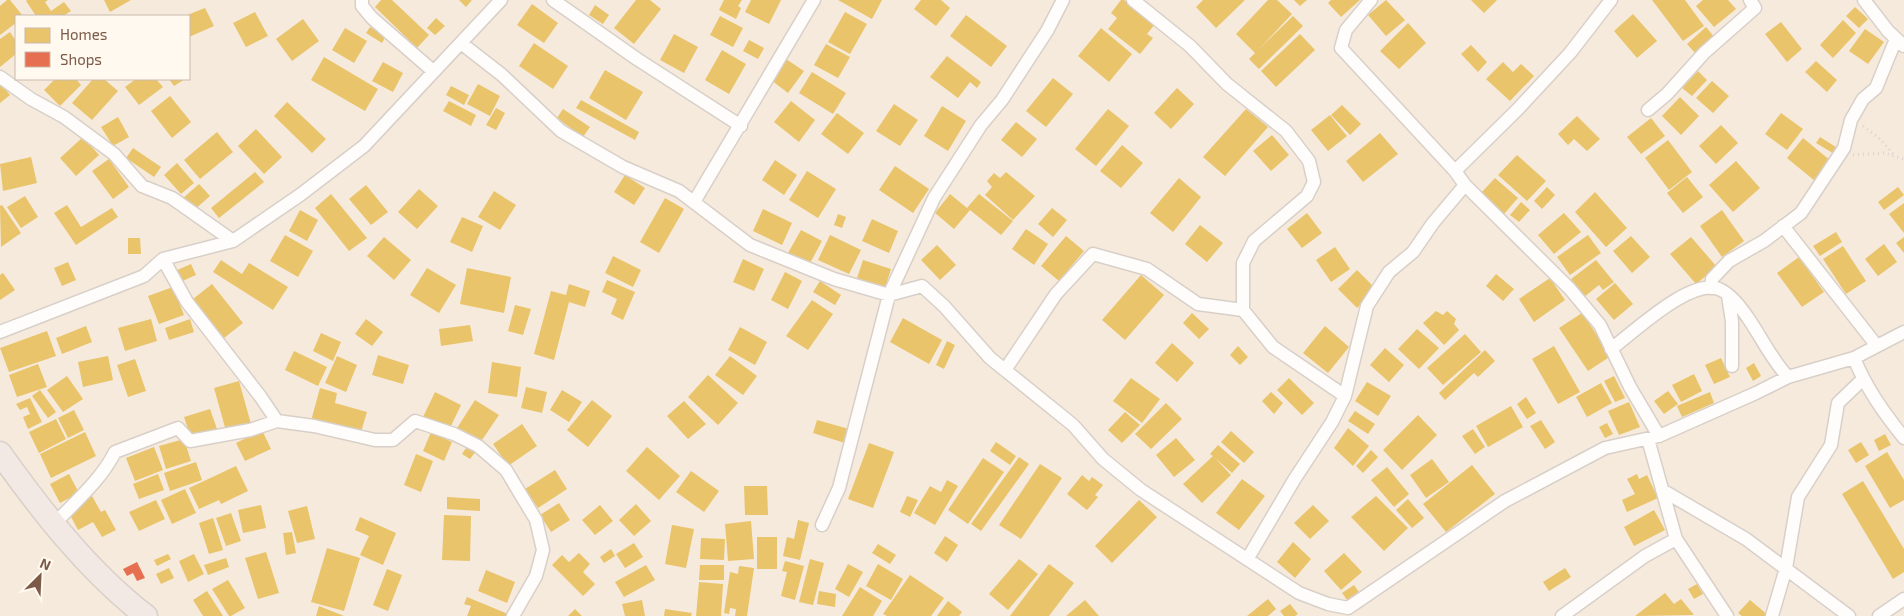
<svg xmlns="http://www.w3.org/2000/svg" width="1904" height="616" font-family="'Exo 2',sans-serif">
<rect width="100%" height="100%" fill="#f9f4ec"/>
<path fill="#f6eadc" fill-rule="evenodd" d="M0,0H1904V616H0ZM16,16H189V79H16Z"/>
<path fill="#e9c46a" d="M7,0H10L23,16H16V23L0,35V6Z
M27,0H48L45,2L51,11L64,2L71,11L63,16H36L26,1Z
M104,0H131L110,12Z
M381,0H392L429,35L417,48L375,7Z
M459,0H472L466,7Z
M636,0H650L661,9L634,44L614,28Z
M724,0H742L738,6L741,8L736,19L719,10Z
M751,0H781L769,24L745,12Z
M838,0H882L872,19Z
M921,0H941L950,8L936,26L914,9Z
M1121,0H1124L1155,24L1147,34L1153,38L1140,54L1108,29L1117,18L1111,13Z
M1203,0H1245L1216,28L1196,7Z
M1268,0H1277L1292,14L1260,48L1293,16L1303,26L1259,69L1249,59L1255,53L1236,34Z
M1294,0H1307L1300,6Z
M1331,0H1360L1341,17L1328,3Z
M1386,0L1405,20L1386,36L1368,15Z
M1471,0H1497L1484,13Z
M1652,0H1685L1704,26L1683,41Z
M1703,0H1728L1736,9L1714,27L1696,6Z
M532,4L558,23L544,43L517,25Z
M595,5L609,15L603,24L589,15Z
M1855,7L1868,19L1859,28L1846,16Z
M205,8L214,26L189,37V16H185Z
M255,12L268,36L246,47L233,23Z
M845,12L867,24L850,54L828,42Z
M1633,14L1657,41L1637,58L1614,31Z
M966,15L1007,46L991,67L950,36Z
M720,16L743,28L733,47L710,35Z
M436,18L445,26L435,35L427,28Z
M303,19L319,41L292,61L276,39Z
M1843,20L1856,33L1833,58L1820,45Z
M1781,22L1802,49L1787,62L1765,34Z
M1408,23L1426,43L1399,69L1380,51Z
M370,27L386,36L382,43L366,33Z
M1706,27L1715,38L1696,54L1687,44Z
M345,28L367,41L354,63L332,50Z
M1101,28L1132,54L1109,82L1078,56Z
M1865,29L1884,42L1868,64L1849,51Z
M10,32L16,41V54L0,67V39Z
M674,34L698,47L684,73L660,60Z
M1300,34L1315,50L1276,87L1261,71Z
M749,40L764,48L758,59L743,51Z
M534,43L568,66L553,89L519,66Z
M826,44L850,57L838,78L814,65Z
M1471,45L1487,62L1478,72L1461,54Z
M722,50L746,64L729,94L705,80Z
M947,56L981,82L977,88L970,82L958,98L930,77Z
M324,57L378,89L365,111L311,80Z
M786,59L804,71L788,93L771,80Z
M1816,61L1837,80L1827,92L1805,72Z
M383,62L403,73L393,92L372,81Z
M1503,62L1513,72L1521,64L1534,76L1510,101L1486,79Z
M605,70L643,92L626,120L589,98Z
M1698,71L1707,80L1692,96L1682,88Z
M812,72L846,93L833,114L799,93Z
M1053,78L1073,94L1046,127L1026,111Z
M55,79H76L81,85L60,106L44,90Z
M93,79H104L118,91L92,120L72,103Z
M136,79H156L163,87L139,105L125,87Z
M169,79H185L174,86Z
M1712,81L1729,96L1713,113L1696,98Z
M0,83L10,95L0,103Z
M478,84L500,96L490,116L467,104Z
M451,86L469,95L464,105L446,95Z
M1177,88L1194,104L1171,129L1154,113Z
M170,96L191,122L172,138L151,111Z
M1680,97L1699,116L1681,135L1662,116Z
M581,100L639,132L635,140L576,108Z
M449,101L476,115L471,126L443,111Z
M791,101L815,120L799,142L774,122Z
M287,102L326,139L312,153L274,116Z
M894,104L918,120L900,146L876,131Z
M1342,105L1361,124L1350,135L1331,115Z
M942,106L966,121L948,151L924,136Z
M496,108L505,113L496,130L486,125Z
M563,109L590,127L583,137L557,118Z
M1108,109L1129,126L1096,166L1075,149Z
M1246,109L1268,127L1225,176L1203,157Z
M837,113L864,133L848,154L821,134Z
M1781,113L1803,129L1787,150L1765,134Z
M1330,115L1347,136L1328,151L1311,130Z
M1577,116L1600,139L1587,151L1574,139L1568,145L1558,134Z
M118,117L129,137L113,146L101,127Z
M1651,118L1665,136L1641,154L1627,137Z
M1016,122L1037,139L1022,157L1001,140Z
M1721,125L1738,143L1716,164L1699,146Z
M256,129L282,157L264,174L238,146Z
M217,132L233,152L200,179L184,160Z
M1380,133L1398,154L1363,182L1346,161Z
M1272,135L1289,155L1271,171L1253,151Z
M83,137L99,155L76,176L60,158Z
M1820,137L1839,149L1836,155L1816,143Z
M1803,138L1831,161L1815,181L1787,158Z
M1668,140L1692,172L1669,190L1645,158Z
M1122,145L1143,163L1121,188L1100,171Z
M133,148L161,167L154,177L126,158Z
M1517,155L1546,181L1527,201L1498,175Z
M31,157L37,183L3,191L0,164Z
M109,159L129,187L113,199L92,171Z
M775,160L797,175L784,195L762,180Z
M1736,161L1760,188L1733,212L1709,185Z
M177,163L194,183L181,194L164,175Z
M895,166L929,189L913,213L879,190Z
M807,171L836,189L818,218L789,200Z
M255,172L264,182L219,218L211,208Z
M1006,172L1035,196L1013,220L985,195L992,187L987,181L994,173L1000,178Z
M625,175L645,188L634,205L614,192Z
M1687,177L1703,197L1683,213L1667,193Z
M1179,178L1201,197L1173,232L1150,213Z
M1495,178L1518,198L1504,214L1481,193Z
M199,184L210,196L193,211L182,199Z
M366,185L388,212L371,225L349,199Z
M1547,187L1555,195L1542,209L1534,201Z
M1898,187L1904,195L1884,210L1878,202Z
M419,189L438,206L417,229L398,212Z
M494,191L516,205L500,230L478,217Z
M1595,192L1627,228L1606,247L1575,212Z
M331,194L367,238L349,251L315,208Z
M950,194L967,208L979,194L1013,221L1001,235L970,210L954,229L935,213Z
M25,196L38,217L21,228L7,207Z
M665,198L684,209L659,253L640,242Z
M1521,202L1530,210L1519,222L1510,215Z
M1904,203V233L1889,214Z
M2,205L21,233L1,247L0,206Z
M67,205L81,227L112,208L118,217L76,245L54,213Z
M1052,208L1067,220L1053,237L1038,224Z
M763,209L792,223L782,245L753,231Z
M300,210L318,220L307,241L289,231Z
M1722,210L1744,241L1722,257L1700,226Z
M1307,213L1322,233L1302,248L1287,229Z
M1564,213L1581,232L1554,254L1538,235Z
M838,214L846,217L842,228L834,225Z
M462,217L483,226L472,252L450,242Z
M872,219L898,231L889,253L862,241Z
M1200,225L1223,243L1207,262L1185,244Z
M1026,229L1048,244L1034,265L1012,249Z
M801,230L822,241L809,265L788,253Z
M1836,232L1842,242L1820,256L1813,246Z
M285,235L313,251L298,277L270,261Z
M830,235L861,250L849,274L818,260Z
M1588,235L1601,253L1570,275L1557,257Z
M1066,236L1084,251L1059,281L1041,266Z
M1631,236L1650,257L1632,273L1613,251Z
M384,237L411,260L394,280L367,256Z
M1691,237L1717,267L1696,284L1670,254Z
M1904,237V253L1896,243Z
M128,238H140L141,254H128Z
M1884,244L1897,262L1878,276L1865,259Z
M937,245L956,265L940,280L921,260Z
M1843,246L1866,281L1846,294L1823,259Z
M1335,247L1350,269L1331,282L1316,260Z
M613,256L641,270L633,287L605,273Z
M1799,257L1824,292L1802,307L1777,273Z
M743,259L764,269L754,291L733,282Z
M221,260L242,274L249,263L288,287L273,310L213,272Z
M863,260L891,269L885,288L857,278Z
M1596,260L1614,282L1603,290L1599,285L1584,297L1571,279Z
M68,262L76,280L62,286L54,268Z
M191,264L196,275L180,282L175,271Z
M427,268L456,285L439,313L410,295Z
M467,268L511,277L504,313L460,304Z
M1357,270L1376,289L1357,308L1338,289Z
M785,272L802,281L788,309L771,300Z
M3,273L15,290L0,300V275Z
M1496,274L1514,289L1503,301L1486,286Z
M1141,275L1164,295L1125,340L1102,320Z
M1550,278L1565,300L1534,322L1519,299Z
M607,280L635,292L623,320L611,314L617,299L602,292Z
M820,281L841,295L835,305L813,292Z
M1615,283L1633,304L1614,320L1596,299Z
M212,284L243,323L224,338L193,299Z
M569,284L590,291L585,307L569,302L554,360L534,354L551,291L566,295Z
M173,287L184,315L159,324L148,296Z
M812,300L833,314L808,350L786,336Z
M515,305L531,309L523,335L508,331Z
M1436,311L1443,315L1447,311L1456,319L1454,324L1459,330L1444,345L1423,323Z
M1192,313L1209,329L1199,339L1183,323Z
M1582,313L1611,356L1588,371L1559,328Z
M903,318L942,340L929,364L890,342Z
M151,319L157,341L125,351L118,328Z
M190,319L194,332L169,340L165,328Z
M366,319L383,332L372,346L355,334Z
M470,325L473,341L441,346L439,329Z
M86,326L92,342L62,354L56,338Z
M1325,326L1349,347L1328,373L1303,353Z
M740,327L767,342L755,365L728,350Z
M1417,329L1439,348L1419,369L1398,349Z
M47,331L56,356L9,372L0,348Z
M321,333L341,342L333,361L313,351Z
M1465,334L1481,352L1443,385L1427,368Z
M947,341L955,345L944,369L936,365Z
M1172,343L1194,363L1177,382L1155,363Z
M1238,346L1248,357L1240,365L1230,355Z
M1554,346L1580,392L1558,404L1532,359Z
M1385,348L1404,365L1389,382L1370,365Z
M1485,350L1495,361L1478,377L1474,373L1445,400L1439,393Z
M294,351L327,367L318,386L285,370Z
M378,355L409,365L403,384L372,375Z
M108,356L113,380L83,387L78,362Z
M337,356L357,365L346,392L325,383Z
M730,356L757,376L743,395L715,375Z
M1721,358L1730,377L1714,384L1705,365Z
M135,359L146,391L128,397L117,365Z
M492,362L521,367L517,397L488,393Z
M1754,363L1761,376L1753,381L1746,368Z
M38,364L47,387L17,397L9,375Z
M1694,374L1702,391L1681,402L1672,385Z
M708,375L738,403L718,425L688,397Z
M67,376L83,399L63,412L47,390Z
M1614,376L1625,398L1615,402L1604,381Z
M1131,378L1160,399L1142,423L1113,401Z
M1289,378L1314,403L1302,415L1277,390Z
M239,381L251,424L226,431L214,388Z
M1367,382L1391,396L1378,416L1355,401Z
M1601,383L1612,403L1587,417L1576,397Z
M526,387L547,392L542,413L521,408Z
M320,388L337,393L335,403L367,412L360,435L311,421Z
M40,390L56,412L48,418L32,396Z
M562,390L582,402L569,422L550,410Z
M1668,391L1678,404L1664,414L1654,401Z
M435,392L461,405L449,430L423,417Z
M1271,392L1283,403L1274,414L1262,401Z
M1710,392L1714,403L1682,417L1677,406Z
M1526,397L1536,413L1527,419L1517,404Z
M30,398L42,422L28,429L23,417L30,414L27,407L20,410L16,404Z
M475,400L499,415L480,443L457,428Z
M592,400L612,416L588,447L567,430Z
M684,401L706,424L688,439L667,416Z
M1629,402L1640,427L1619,435L1608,411Z
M1166,403L1182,419L1151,449L1135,434Z
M1511,406L1523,427L1488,447L1476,426Z
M210,409L217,429L191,438L184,417Z
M74,410L84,430L68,438L58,418Z
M1355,411L1375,424L1368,434L1348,421Z
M1125,412L1140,425L1122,443L1108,430Z
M1418,415L1437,435L1402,470L1383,450Z
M56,419L66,439L39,453L29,432Z
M817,420L849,429L845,443L813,433Z
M1541,420L1555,442L1545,449L1530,426Z
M1607,423L1613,434L1605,438L1599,427Z
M522,424L537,446L508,466L493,444Z
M1348,428L1369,446L1353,466L1334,448Z
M1473,429L1485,447L1475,454L1462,436Z
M262,430L271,449L245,461L236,443Z
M1231,431L1254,452L1244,463L1221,442Z
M85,432L96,456L51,478L40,454Z
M431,432L452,442L444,461L423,451Z
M1885,434L1891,445L1879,451L1874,440Z
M1176,438L1195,460L1174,477L1156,455Z
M184,439L191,461L166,469L159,446Z
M996,442L1016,456L1010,465L990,451Z
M1861,442L1869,455L1856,463L1848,450Z
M869,443L894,452L873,508L848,499Z
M468,445L476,451L470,459L462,454Z
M1218,445L1240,464L1232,473L1215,458L1231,475L1202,503L1183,484L1213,456L1210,454Z
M154,447L163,470L135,481L126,458Z
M647,447L680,476L659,500L626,471Z
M1371,450L1378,457L1363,473L1356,466Z
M1887,452L1904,480V500L1890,508L1865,466Z
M416,454L433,461L421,492L404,485Z
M1019,457L1029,464L981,531L971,524Z
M983,458L1004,472L968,524L948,510Z
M1432,459L1449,482L1426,498L1410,475Z
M196,462L202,480L170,491L164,473Z
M1040,464L1062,478L1021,539L999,525Z
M1472,465L1495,494L1446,532L1423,504Z
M236,466L248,491L221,504L219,500L199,509L189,488Z
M1387,467L1409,494L1394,507L1371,480Z
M555,470L567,489L538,508L525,489Z
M691,471L719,491L704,512L676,492Z
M69,474L79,493L60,503L50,484Z
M158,474L164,490L139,499L133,484Z
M1637,474L1639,479L1647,475L1658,498L1627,512L1622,500L1635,494L1627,479Z
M1082,475L1089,481L1092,477L1103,485L1095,495L1098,497L1087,510L1067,494Z
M1242,479L1265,496L1239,530L1216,513Z
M947,480L958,486L935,525L914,513L930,486L941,492Z
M1863,481L1904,549V572L1893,579L1842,494Z
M744,486H767L768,515H745Z
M185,489L196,513L172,524L161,500Z
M92,496L101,512L105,510L116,530L102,537L93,522L78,530L68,511Z
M907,496L918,500L910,517L900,512Z
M1376,496L1408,528L1384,551L1351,517Z
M447,497L480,499V511L447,509Z
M1408,499L1424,518L1412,528L1396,510Z
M156,500L165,519L139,531L129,512Z
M1139,500L1157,517L1112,563L1095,546Z
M559,503L570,520L551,532L540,515Z
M636,504L651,521L634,536L619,520Z
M261,505L266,528L243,533L238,510Z
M600,505L613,521L595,535L582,520Z
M1313,505L1329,521L1310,539L1294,523Z
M307,506L315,539L297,543L288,511Z
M1654,510L1665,530L1634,546L1624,527Z
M231,513L241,541L226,546L216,518Z
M444,515L471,516L470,561L442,560Z
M360,517L396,533L383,565L360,555L369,536L355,530Z
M213,518L223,550L209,554L199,523Z
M798,520L809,523L800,560L783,556L787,537L794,539Z
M751,521L754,559L728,561L725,524Z
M672,525L694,529L686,568L665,564Z
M292,532L296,553L286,555L283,533Z
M945,536L958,545L947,562L934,553Z
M757,537H777V569H757Z
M701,538L725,539L724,560L700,559Z
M1293,542L1311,559L1295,578L1277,562Z
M634,543L643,557L625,568L616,554Z
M878,544L896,555L890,564L872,553Z
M327,548L360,558L344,611L311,602Z
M611,549L615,556L604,563L600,557Z
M266,552L279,593L258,599L245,558Z
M579,553L590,564L583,572L595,584L583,596L552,565L562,555L569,562Z
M1344,553L1362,572L1341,590L1324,571Z
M168,554L171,559L157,566L154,560Z
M194,554L204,574L188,582L179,561Z
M226,558L229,567L208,575L204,565Z
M810,559L824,563L813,605L799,602Z
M1019,559L1038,574L1008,610L989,594Z
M785,561L804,566L795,600L781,596L787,572L782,571Z
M848,564L863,572L849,597L835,589Z
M878,564L903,579L891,600L866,586Z
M1049,564L1074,583L1049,616H1010Z
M646,565L655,580L624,597L615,582Z
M700,565H724V580H699Z
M739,566L754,568L747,616H735L736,609L730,608L729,614L724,613L730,572L738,574Z
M169,568L174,578L161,584L156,574Z
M1565,568L1571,577L1549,591L1543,582Z
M387,569L402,575L388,611L373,605Z
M486,570L515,582L507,603L478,591Z
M910,575L944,598L931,616H887L883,614Z
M228,580L245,608L231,616H229L212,589Z
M699,582L723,584L721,616H696Z
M1697,584L1703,594L1694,599L1688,589Z
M1354,585L1359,592L1347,600L1342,593Z
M860,587L882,601L873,616H842Z
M207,591L223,616H203L193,600Z
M819,591L836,594L835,607L817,604Z
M1665,593L1674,604L1681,599L1694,615L1635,616Z
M467,597L508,614L507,616H467L471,606L464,604Z
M1268,599L1276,609L1268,616H1247Z
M642,600L645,616H625L622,604Z
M1085,600L1099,616H1066Z
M1750,600L1769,616H1742L1738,613Z
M948,601L962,612L959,616H937Z
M1290,604L1298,614L1295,616H1284L1280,611Z
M319,606L344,616H316Z
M575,609L582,616H568Z
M665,609L692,613L691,616H664Z"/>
<path fill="#e76f51" d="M137,562L145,578L137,581L133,573L127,576L123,569Z"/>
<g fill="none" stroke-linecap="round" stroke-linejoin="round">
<defs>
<path id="street" d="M362,0V6L372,18L433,71
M553,0L637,59L741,126
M1133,0L1190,46L1227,84L1286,131L1309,161L1314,182L1307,196L1254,241L1243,263V310L1273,347L1345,396
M1371,0L1346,30L1341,48L1455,171
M1864,0L1888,31L1904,46
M461,43L502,75L561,131L623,167L679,191L750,245L834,279L889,295L922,286L944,306L990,358L1073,425L1103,459L1141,490L1299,593L1328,604L1348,608L1505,501L1605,448L1659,436L1756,393L1788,377L1854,358L1904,332
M0,77L31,99L64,117L114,154L142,186L172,198L233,241
M1648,110L1667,94L1704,53L1755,8L1750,0
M1465,185L1570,289L1600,325L1630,387L1659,436
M694,202L814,0
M1783,226L1877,346
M163,259L187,302L260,396L277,421
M1711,288L1712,279L1729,261L1764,241L1801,213L1844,148L1851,120L1863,99L1876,88L1896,39
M1728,296L1732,321V366
M0,332L144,276L163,259L233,241L300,195L364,146L501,0
M1611,349C1634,332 1693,275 1721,290C1731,295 1742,309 1748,318C1762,338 1771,359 1788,377
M1854,358C1866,388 1884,413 1904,438
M1005,370L1056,294L1093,254L1147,269L1198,304L1243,310
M1648,439L1676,539L1727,616
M1662,490L1746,539L1849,616
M54,524C76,501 101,480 115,452L178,428L190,441L250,430L277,421L314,426L375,440H393L415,421L454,434L478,446L506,470L536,520L543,550L536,576L513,616
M822,525L839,488L889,295L934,198L981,125L1002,100L1047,31L1063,0
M1248,558L1294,480L1332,422L1345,396L1367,306L1389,272L1413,252L1433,223L1465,185L1455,171L1517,110L1570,53L1611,0
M1562,616L1645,556L1676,539
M1772,616L1786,568L1798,497L1831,445L1838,403L1863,379
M1879,616L1904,599"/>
<path id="highway" d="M0,453C42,512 89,572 146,616"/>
</defs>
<use href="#street" stroke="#d8d0c8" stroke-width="15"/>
<use href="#highway" stroke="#dad0c9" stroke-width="25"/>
<path stroke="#dcd3cd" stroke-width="3" stroke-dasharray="1 4" stroke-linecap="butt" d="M1863,126L1881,140L1894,155
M1853,155L1884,153L1904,159"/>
<use href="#street" stroke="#fefdfc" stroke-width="12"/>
<use href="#highway" stroke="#f2e9e4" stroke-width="22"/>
</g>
<rect x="15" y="15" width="175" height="65" fill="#fff9ef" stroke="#cab9ac"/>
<rect x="25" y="28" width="25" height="15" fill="#e9c46a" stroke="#cab9ac"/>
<text x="60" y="40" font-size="15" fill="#7b5a48">Homes</text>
<rect x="25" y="52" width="25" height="15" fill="#e76f51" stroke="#cab9ac"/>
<text x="60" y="65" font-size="15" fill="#7b5a48">Shops</text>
<g transform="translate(40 576) rotate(24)" stroke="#fff9ef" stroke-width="4" paint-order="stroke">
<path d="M0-4L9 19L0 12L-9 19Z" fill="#7b5a48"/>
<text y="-8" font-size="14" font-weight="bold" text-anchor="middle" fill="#7b5a48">N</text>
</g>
</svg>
